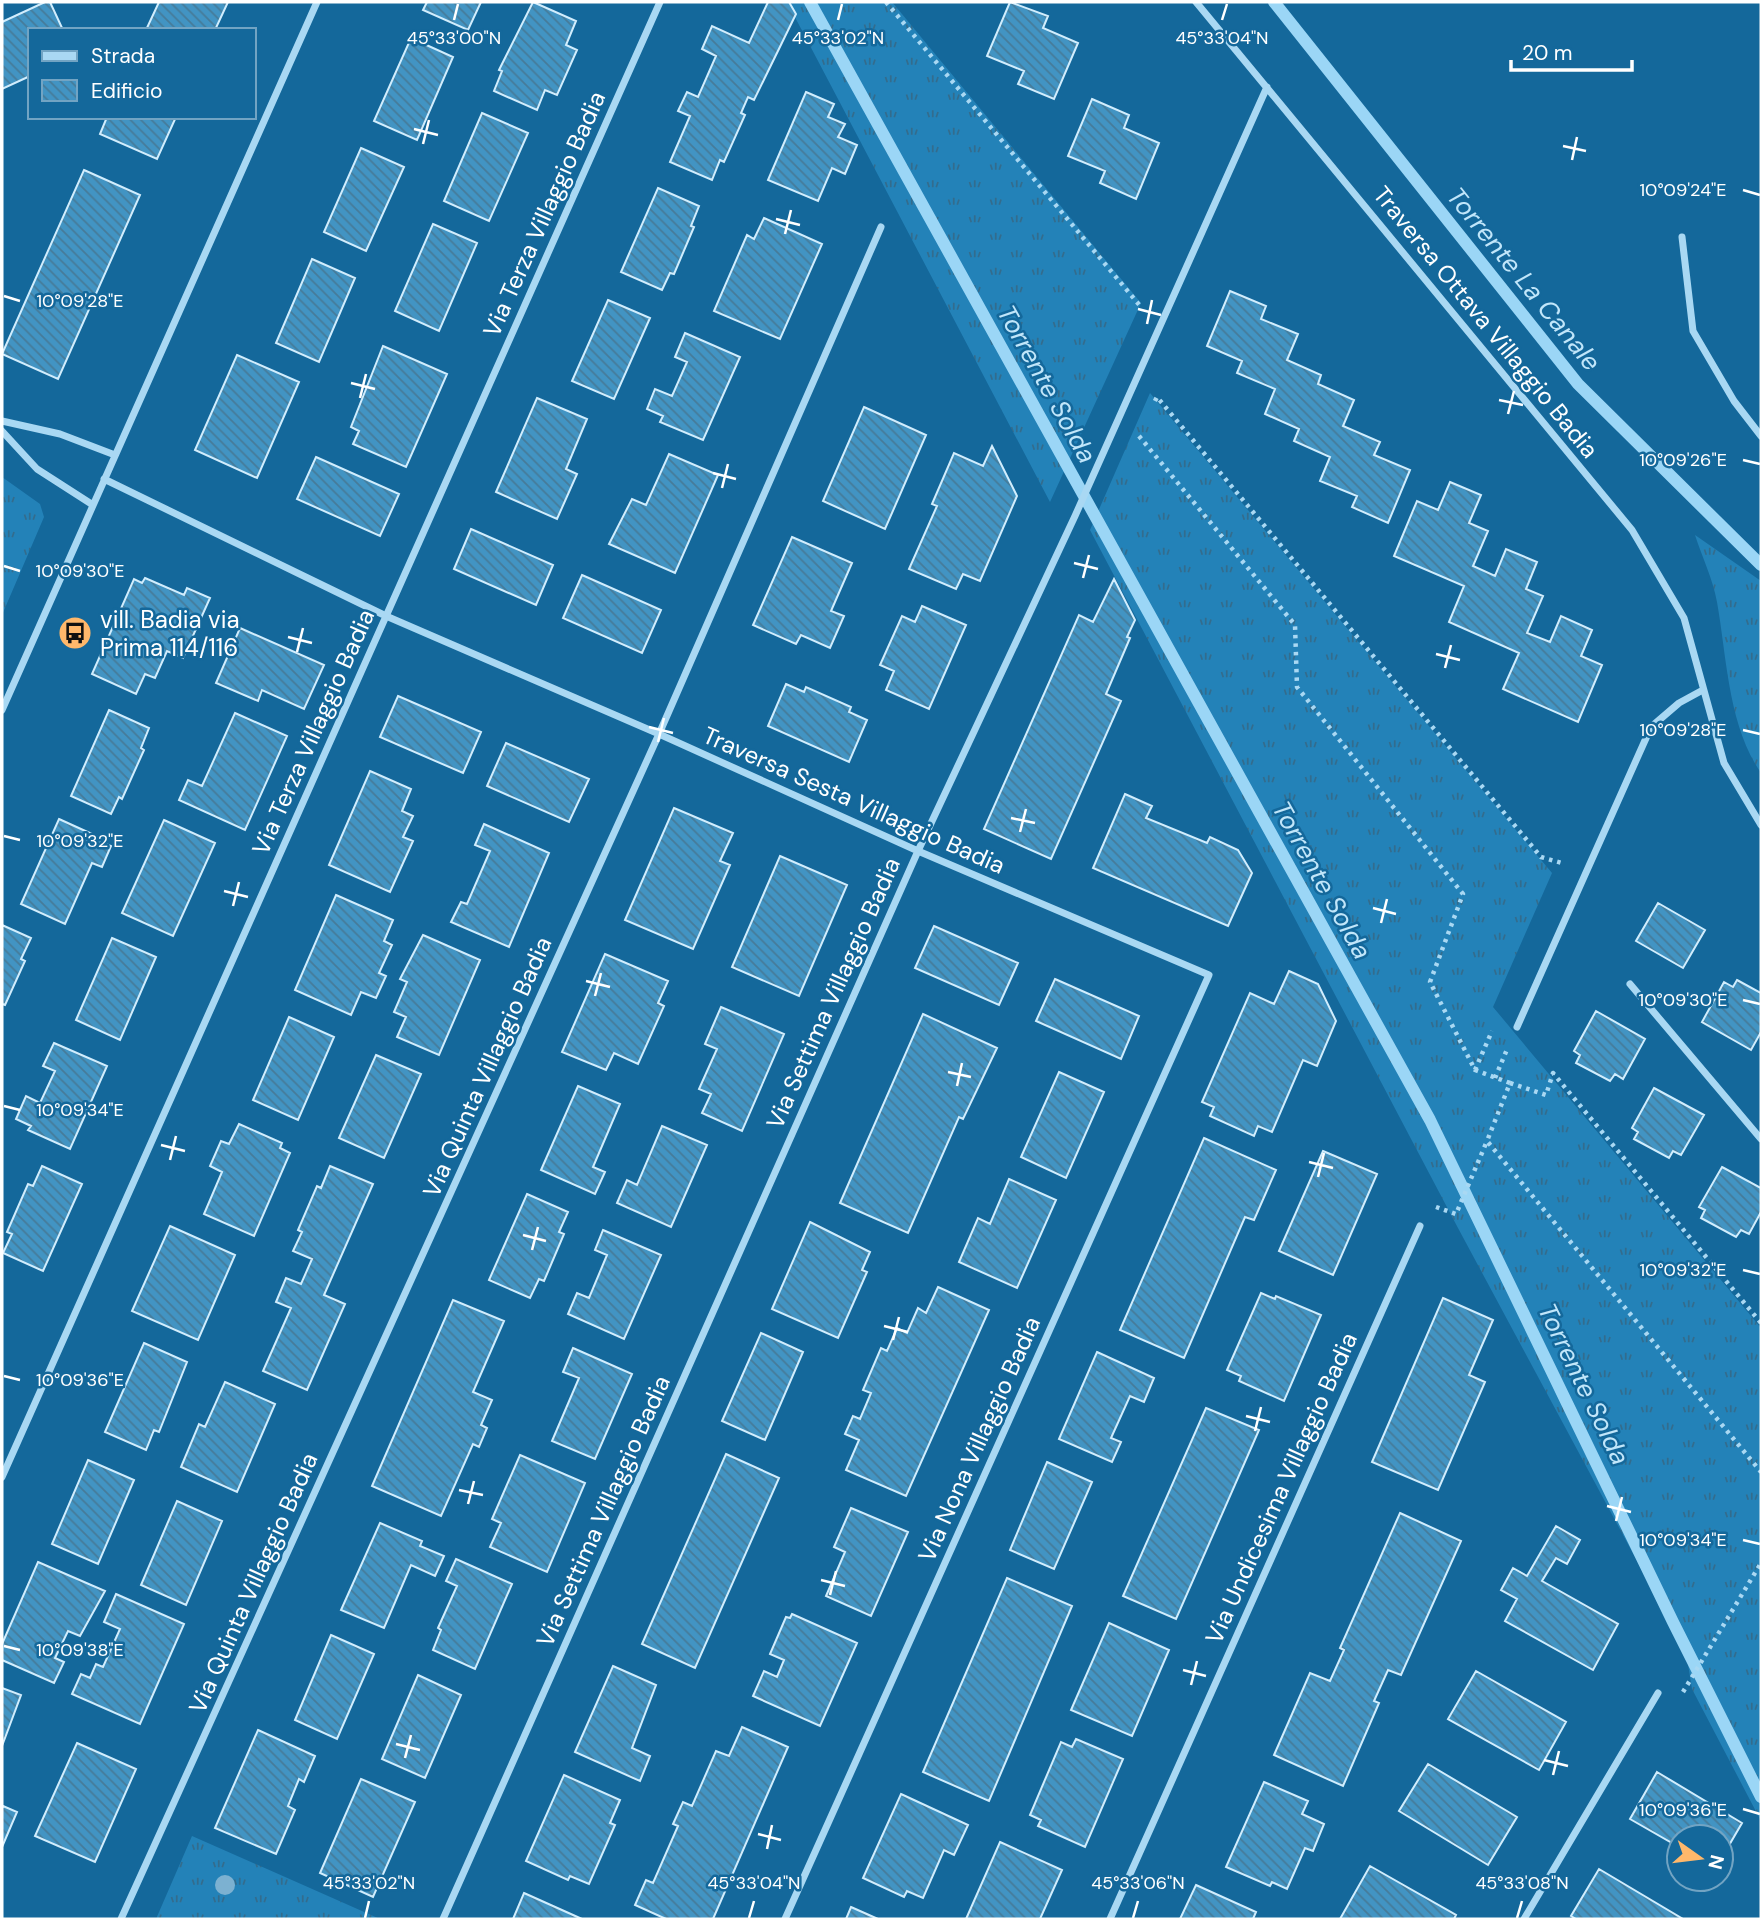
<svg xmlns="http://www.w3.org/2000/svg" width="1763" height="1921" font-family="'DM Sans',sans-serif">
<defs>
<pattern id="grass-tufts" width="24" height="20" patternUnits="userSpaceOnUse" patternTransform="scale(1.75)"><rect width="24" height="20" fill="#2382b8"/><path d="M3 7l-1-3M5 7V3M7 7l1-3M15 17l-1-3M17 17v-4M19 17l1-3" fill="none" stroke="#336c8d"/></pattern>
<pattern id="building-back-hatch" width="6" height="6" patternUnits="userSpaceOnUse" patternTransform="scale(1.75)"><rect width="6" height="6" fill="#4294c3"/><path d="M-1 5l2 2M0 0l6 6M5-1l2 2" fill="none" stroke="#467b99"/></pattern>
</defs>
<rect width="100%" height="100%" fill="#14689b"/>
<path fill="url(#grass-tufts)" d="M787,2H892L1141,303L1050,502Z
M1150,393L1552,873L1493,1007L1761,1328V1821L1692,1689L1686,1652L1458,1228L1090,530Z
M2,477L40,504L44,517L2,615Z
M1695,535L1761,581V773C1728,725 1727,658 1717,602C1713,579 1702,557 1695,535Z
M192,1836L380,1919H156Z"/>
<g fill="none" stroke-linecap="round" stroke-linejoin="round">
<path stroke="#9bd6f6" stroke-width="12" d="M810,2L1430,1120L1673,1622L1761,1797
M1274,2L1578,384L1761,565"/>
</g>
<path fill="url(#building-back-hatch)" stroke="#d1edfd" stroke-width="2" d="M45,2H50L63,30H30V76L2,89V22Z
M159,2H228L215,30H146Z
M427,2H481L468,30L423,10Z
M533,2L576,21L566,45L577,50L557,95L545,90L537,110L494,91L502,71L499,70Z
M768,2H789L796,14L754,100L748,97L741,113L745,115L724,162L720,160L712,180L670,162L690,116L678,111L687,92L698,97L716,56L702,49L712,26L749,43Z
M1010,2L1048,16L1043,28L1078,43L1054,99L1018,84L1024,71L987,56Z
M411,38L453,57L417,140L374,121Z
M806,92L834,104L828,117L845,124L838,137L857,145L845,174L832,168L818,201L768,180Z
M1092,99L1129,115L1124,128L1159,143L1136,199L1100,183L1105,171L1068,156Z
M482,113L528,133L489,221L444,201Z
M107,117H176L157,159L100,134Z
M361,148L404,167L366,251L324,232Z
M84,170L140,195L58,379L2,354Z
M658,188L699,206L691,226L694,227L674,274L670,273L662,290L621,272Z
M764,218L822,244L780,339L714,311L747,235L754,239Z
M433,224L477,243L439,331L395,311Z
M312,259L355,278L319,362L276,343Z
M1230,291L1266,306L1261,319L1298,334L1287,360L1321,375L1318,384L1354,400L1343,426L1380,442L1374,455L1410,470L1388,523L1352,507L1357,496L1320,481L1330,457L1294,441L1299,429L1265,414L1275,389L1237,373L1242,361L1207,346Z
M608,300L650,318L614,399L572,381Z
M685,333L740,357L703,440L660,422L663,416L647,409L655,389L672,396L687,362L675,357Z
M383,346L447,374L406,467L353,444L359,431L351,427Z
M237,355L299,382L257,478L195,450Z
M537,398L587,419L566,469L577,474L557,519L496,492Z
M864,407L926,435L885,529L823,501Z
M992,446L1017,496L980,581L963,574L956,589L909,569L937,506L932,504L954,453L983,466Z
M669,454L718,475L675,573L609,544L632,499L646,505Z
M316,457L399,494L380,536L297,499Z
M1450,482L1481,495L1469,523L1488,531L1473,566L1495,576L1506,549L1537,562L1526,589L1543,596L1527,633L1550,642L1561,616L1592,630L1581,656L1602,665L1578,722L1503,689L1519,653L1449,622L1464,586L1394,556L1417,501L1438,510Z
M471,529L553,565L536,605L454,569Z
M792,537L852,563L831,611L844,616L830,648L801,635L796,644L753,625Z
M582,575L661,610L642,653L563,618Z
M145,578L184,595L187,588L210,598L183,658L167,651L155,678L145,674L136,694L92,674L134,579L142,583Z
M1114,579L1135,620L1127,637L1130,638L1106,694L1121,701L1051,859L984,829L1079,615L1093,622Z
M922,606L966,625L929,709L886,690L894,671L880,665L902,616L915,622Z
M240,628L324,665L304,709L262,690L258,701L216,683Z
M786,684L804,692L806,687L851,707L849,712L867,720L849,762L768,726Z
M398,696L481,732L463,773L380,737Z
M109,710L149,728L141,748L144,750L122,799L119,797L111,814L71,796Z
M235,713L287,736L245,830L179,800L188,780L202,786Z
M506,743L589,779L569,822L487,786Z
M370,771L411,789L402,811L413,816L403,837L413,841L390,892L329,865Z
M1125,794L1152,806L1146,818L1207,843L1210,837L1238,850L1252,873L1228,926L1093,868Z
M674,808L733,833L720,861L730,865L693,949L625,920Z
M59,819L103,839L101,842L111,846L102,867L92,863L65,924L21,904Z
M164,820L215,843L173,936L122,913Z
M484,824L549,853L509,947L451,922L461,902L467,904L490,851L475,845Z
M780,856L847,885L799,996L732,967Z
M336,895L393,920L384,941L392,945L379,973L386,976L376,998L361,992L351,1015L295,990Z
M1658,903L1705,930L1683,968L1636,941Z
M2,925L31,938L21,959L25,961L5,1005L2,1004Z
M934,926L1018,963L999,1005L915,968Z
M423,935L480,960L439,1055L397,1037L406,1017L394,1012L407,982L400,979Z
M112,938L156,957L120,1040L76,1020Z
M605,954L668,981L658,1003L664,1006L638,1064L614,1053L606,1070L562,1052Z
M1289,971L1318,984L1336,1021L1317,1066L1303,1060L1272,1132L1258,1126L1254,1136L1210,1116L1214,1107L1202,1102L1250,993L1274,1004Z
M1055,979L1139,1016L1121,1059L1036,1021Z
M1737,980L1761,993V1032L1751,1050L1702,1022L1724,982L1733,987Z
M721,1007L784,1034L742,1131L702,1113L711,1094L699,1089L717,1049L705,1044Z
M1596,1011L1645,1039L1623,1079L1615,1074L1610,1081L1576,1063L1580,1055L1574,1051Z
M923,1014L997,1048L963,1119L959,1117L908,1233L840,1203Z
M289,1017L334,1037L298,1120L253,1100Z
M54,1043L107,1066L70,1149L28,1130L31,1126L16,1119L26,1096L40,1103L55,1071L43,1066Z
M376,1055L421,1074L384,1158L339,1138Z
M1059,1072L1104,1092L1066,1178L1021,1157Z
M578,1086L620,1104L593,1167L605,1172L595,1194L541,1170Z
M1654,1088L1704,1115L1681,1155L1673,1151L1669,1158L1634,1139L1638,1132L1632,1128Z
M239,1124L282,1143L280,1148L290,1153L254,1236L204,1214L222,1172L210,1166L221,1141L229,1144Z
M662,1126L707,1145L671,1227L617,1203L627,1180L637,1185Z
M1204,1138L1276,1170L1254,1220L1245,1217L1184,1358L1120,1330Z
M1323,1151L1377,1174L1333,1275L1279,1251Z
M42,1166L82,1184L43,1271L3,1253L12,1234L7,1232L28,1184L33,1186Z
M330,1166L373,1184L324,1295L345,1304L307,1390L263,1371L291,1308L276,1302L286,1278L301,1284L312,1259L293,1251L302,1232L298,1230L317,1186L321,1188Z
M1722,1167L1761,1188V1212L1749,1234L1741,1230L1736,1237L1701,1218L1705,1210L1699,1207Z
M1009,1179L1056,1200L1017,1288L959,1262L978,1218L990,1224Z
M527,1194L568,1212L559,1232L564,1234L544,1281L539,1279L530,1298L489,1280Z
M810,1222L870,1252L862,1270L867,1272L838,1338L772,1309Z
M170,1226L235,1255L198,1340L132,1311Z
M603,1230L661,1255L624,1339L568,1314L577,1293L589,1298L607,1255L595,1250Z
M938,1287L989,1310L906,1496L846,1470L859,1440L845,1434L853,1416L860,1419L871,1393L863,1390L881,1348L887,1351L897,1328L907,1333L918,1308L926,1313Z
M1261,1293L1275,1299L1276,1296L1321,1315L1284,1401L1239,1381L1241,1376L1227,1370Z
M1443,1298L1493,1320L1469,1375L1485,1382L1438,1490L1372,1462Z
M453,1300L504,1321L473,1392L492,1400L481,1425L487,1428L479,1447L473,1444L441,1516L372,1486Z
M761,1333L803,1352L765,1440L722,1421Z
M144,1343L187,1362L159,1432L154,1430L146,1450L105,1432Z
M573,1348L632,1374L595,1459L552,1441L579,1378L563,1372Z
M1097,1352L1154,1378L1144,1402L1130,1396L1111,1438L1121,1442L1112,1462L1059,1439Z
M225,1382L275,1404L237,1492L181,1467L199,1424L205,1427Z
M1206,1408L1259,1430L1176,1619L1123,1596Z
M726,1454L779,1478L695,1668L642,1644Z
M520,1455L585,1483L547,1572L490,1547L501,1523L492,1519Z
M88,1460L134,1480L98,1564L52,1544Z
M1047,1462L1092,1482L1054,1569L1010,1550Z
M177,1501L222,1521L186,1605L141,1585Z
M851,1508L908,1532L871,1616L826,1596L845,1552L834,1547Z
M1400,1513L1461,1541L1401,1675L1388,1670L1374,1701L1379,1703L1343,1786L1274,1755L1310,1673L1330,1681L1344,1650L1340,1648Z
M380,1523L422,1541L420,1546L444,1556L435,1576L411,1565L384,1628L341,1610Z
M1556,1526L1580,1540L1567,1564L1556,1558L1542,1581L1618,1624L1593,1670L1505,1621L1517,1599L1501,1590L1513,1568L1527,1576Z
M456,1559L512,1584L475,1669L433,1650L441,1630L438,1628L457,1586L446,1581Z
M38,1562L105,1591L80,1636L68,1631L55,1658L64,1662L54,1683L2,1660V1644Z
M1007,1578L1072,1606L989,1801L923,1772Z
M116,1594L184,1624L140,1724L72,1694L81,1674L90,1678L96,1664L103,1667L120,1629L104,1622Z
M792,1614L857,1643L820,1726L753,1696L764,1671L777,1677L784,1660L770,1654L786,1617L790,1618Z
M1109,1623L1169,1650L1132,1736L1071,1710Z
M331,1635L374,1654L337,1739L295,1720Z
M613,1666L656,1685L632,1748L650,1756L640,1781L575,1752Z
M1476,1671L1566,1722L1539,1770L1448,1719Z
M418,1675L461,1695L425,1778L382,1759Z
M2,1688L21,1695L2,1746Z
M742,1727L788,1747L713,1919H666L635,1905L646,1880L653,1883L678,1826L673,1824L683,1802L692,1806L716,1751L729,1756Z
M258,1730L315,1756L304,1782L299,1779L288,1806L295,1810L276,1854L215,1828Z
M1076,1739L1123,1759L1085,1847L1038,1826L1041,1820L1030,1815L1061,1742L1072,1747Z
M77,1743L136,1769L95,1862L35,1836Z
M1428,1764L1517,1817L1488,1865L1399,1811Z
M1657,1772L1742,1823L1721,1859V1837H1679V1847L1630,1819Z
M564,1775L620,1800L610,1823L615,1825L589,1884L570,1876L568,1880L526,1861Z
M361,1779L415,1802L373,1897L320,1873Z
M1264,1782L1308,1801L1302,1814L1324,1824L1313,1851L1305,1848L1287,1889L1272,1882L1270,1886L1226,1867Z
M901,1794L968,1825L954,1855L944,1850L923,1898L907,1891L904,1897L863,1878Z
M3,1806L17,1812L2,1847V1808Z
M1000,1842L1062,1870L1040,1919H966Z
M1370,1866L1456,1915L1454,1919H1340Z
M1599,1869L1683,1919H1576L1571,1916Z
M1196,1885L1256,1912L1253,1919H1180Z
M524,1893L582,1919H513Z
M851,1907L878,1919H846Z"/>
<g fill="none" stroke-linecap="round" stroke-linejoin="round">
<path stroke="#a9d8f3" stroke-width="4.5" stroke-dasharray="3.5 5" stroke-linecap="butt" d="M886,2L1141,307
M1155,401L1157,397L1541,857L1565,864
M1139,436L1295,625L1297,687L1463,894L1430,982L1475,1070L1510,1083L1487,1141L1761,1472
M1475,1070L1492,1031
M1495,1078L1508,1047
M1510,1083L1546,1095L1553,1073L1761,1323
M1436,1207L1456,1214L1487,1141
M1683,1692L1761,1563"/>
<path stroke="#a9d8f3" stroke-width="7" d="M1196,2L1632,530L1684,618L1724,763L1761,825
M1682,237L1693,331L1734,401L1761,436
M2,421L60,434L115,455
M2,431L37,469L93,505
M104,479L386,616L659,734L918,851L1209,975L785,1919
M2,710L317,2
M1630,984L1761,1139
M1517,1027L1651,727L1679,703L1701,691
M2,1477L660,2
M121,1919L659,734L881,227
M443,1919L918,851L1075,516L1267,87
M1110,1919L1420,1226
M1524,1919L1658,1693"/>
</g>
<circle fill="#7cb1d1" cx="225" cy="1885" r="10"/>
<path fill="none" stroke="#fff" stroke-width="2.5" d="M454,20L458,4M838,20L842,4M1222,20L1227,4M414,129L438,135M423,144L429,120M1563,146L1586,151M1572,160L1577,137M1743,190L1760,195M776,219L800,225M785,234L791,210M4,296L20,301M1138,309L1161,315M1147,324L1152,300M351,383L375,389M360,398L366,374M1499,400L1523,405M1508,414L1514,391M1743,460L1760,464M713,473L736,479M722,488L728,464M1074,563L1098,569M4,566L20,571M1083,578L1089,555M288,637L312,643M297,652L303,628M1436,654L1460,660M1445,668L1451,645M649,727L673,733M1743,730L1760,734M658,742L664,718M1011,818L1035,823M1020,832L1026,809M4,836L20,840M224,891L248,897M233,906L239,882M1373,908L1396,914M1381,923L1387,899M586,981L610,987M595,996L601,973M1743,1000L1760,1004M948,1072L971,1077M957,1086L962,1063M4,1106L20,1110M161,1145L185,1151M170,1160L176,1136M1309,1162L1333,1168M1318,1177L1324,1153M523,1235L546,1241M532,1250L538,1227M1743,1270L1760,1274M884,1326L908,1332M893,1340L899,1317M4,1376L20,1380M1246,1416L1270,1422M1255,1431L1261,1407M459,1490L483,1495M468,1504L474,1481M1607,1506L1631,1512M1616,1521L1622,1497M1743,1540L1760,1544M821,1580L845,1586M830,1595L836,1571M4,1646L20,1650M1183,1670L1206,1676M1191,1685L1197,1661M396,1744L420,1750M405,1758L411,1735M1544,1760L1568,1766M1553,1775L1559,1751M1743,1809L1760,1814M758,1834L781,1840M767,1849L772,1825M365,1918L369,1901M749,1918L754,1901M1133,1918L1138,1901M1517,1918L1522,1901"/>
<defs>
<symbol id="bus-disc" viewBox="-11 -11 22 22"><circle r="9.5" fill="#ffb86b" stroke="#14689b"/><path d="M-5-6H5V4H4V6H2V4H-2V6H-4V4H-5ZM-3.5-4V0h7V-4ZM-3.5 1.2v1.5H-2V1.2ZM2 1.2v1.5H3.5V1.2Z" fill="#111"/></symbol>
</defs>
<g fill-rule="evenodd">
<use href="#bus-disc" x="56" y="614" width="38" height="38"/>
</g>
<g text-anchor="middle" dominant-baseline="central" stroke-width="5" stroke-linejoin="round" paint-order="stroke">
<g font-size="24" fill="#fff" stroke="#14689b">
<text transform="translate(544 214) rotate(-66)">Via Terza Villaggio Badia</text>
<text transform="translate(1486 322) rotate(51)">Traversa Ottava Villaggio Badia</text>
<text transform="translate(313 732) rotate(-66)">Via Terza Villaggio Badia</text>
<text transform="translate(854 800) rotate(24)">Traversa Sesta Villaggio Badia</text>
<text transform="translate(833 993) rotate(-66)">Via Settima Villaggio Badia</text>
<text transform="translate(487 1067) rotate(-66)">Via Quinta Villaggio Badia</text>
<text transform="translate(979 1439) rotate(-66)">Via Nona Villaggio Badia</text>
<text transform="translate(1281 1488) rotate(-66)">Via Undicesima Villaggio Badia</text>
<text transform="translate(603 1511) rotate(-66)">Via Settima Villaggio Badia</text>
<text transform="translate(253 1583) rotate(-66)">Via Quinta Villaggio Badia</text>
</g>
<g font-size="24" fill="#fff" stroke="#14689b" text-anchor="start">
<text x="100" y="619">vill. Badia via<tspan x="100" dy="28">Prima 114/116</tspan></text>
</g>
<g font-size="26" font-style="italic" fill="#c1e6fa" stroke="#14689b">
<text transform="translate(1524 279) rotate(51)">Torrente La Canale</text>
<text transform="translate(1047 384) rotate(61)">Torrente Solda</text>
<text transform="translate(1322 880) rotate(61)">Torrente Solda</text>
<text transform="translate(1584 1384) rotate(64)">Torrente Solda</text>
</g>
</g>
<g font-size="18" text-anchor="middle" fill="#fff" stroke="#14689b" stroke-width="5" stroke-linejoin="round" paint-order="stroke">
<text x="454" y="44">45°33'00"N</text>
<text x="838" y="44">45°33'02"N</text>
<text x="1222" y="44">45°33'04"N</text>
<text x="1683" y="196">10°09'24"E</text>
<text x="80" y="307">10°09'28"E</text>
<text x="1683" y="466">10°09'26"E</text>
<text x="80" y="577">10°09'30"E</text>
<text x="1683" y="736">10°09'28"E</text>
<text x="80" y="847">10°09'32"E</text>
<text x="1683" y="1006">10°09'30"E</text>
<text x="80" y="1116">10°09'34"E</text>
<text x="1683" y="1276">10°09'32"E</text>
<text x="80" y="1386">10°09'36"E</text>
<text x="1683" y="1546">10°09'34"E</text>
<text x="80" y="1656">10°09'38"E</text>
<text x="1683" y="1816">10°09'36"E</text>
<text x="369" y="1889">45°33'02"N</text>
<text x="754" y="1889">45°33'04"N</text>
<text x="1138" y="1889">45°33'06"N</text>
<text x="1522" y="1889">45°33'08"N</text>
</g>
<rect width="1763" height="1921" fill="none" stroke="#ffffff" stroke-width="7"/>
<rect x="28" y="28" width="228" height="91" fill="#14689b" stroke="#72a4c3" stroke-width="2"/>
<rect x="42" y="51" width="35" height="10" fill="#a9d8f3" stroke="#72a4c3" stroke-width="2"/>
<text x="91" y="63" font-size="21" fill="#ffffff">Strada</text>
<rect x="42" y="80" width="35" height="21" fill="url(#building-back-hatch)" stroke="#72a4c3" stroke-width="2"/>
<text x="91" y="98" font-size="21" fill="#ffffff">Edificio</text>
<g transform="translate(1700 1858) rotate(104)"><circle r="33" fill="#14689b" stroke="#72a4c3" stroke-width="2"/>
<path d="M0-5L12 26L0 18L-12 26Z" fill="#ffb86b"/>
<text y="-10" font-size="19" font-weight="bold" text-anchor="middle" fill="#ffffff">N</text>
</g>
<path d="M1511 60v10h121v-10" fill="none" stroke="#ffffff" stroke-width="3.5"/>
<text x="1522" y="60" font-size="21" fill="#ffffff" stroke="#14689b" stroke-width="5" paint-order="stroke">20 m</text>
</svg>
